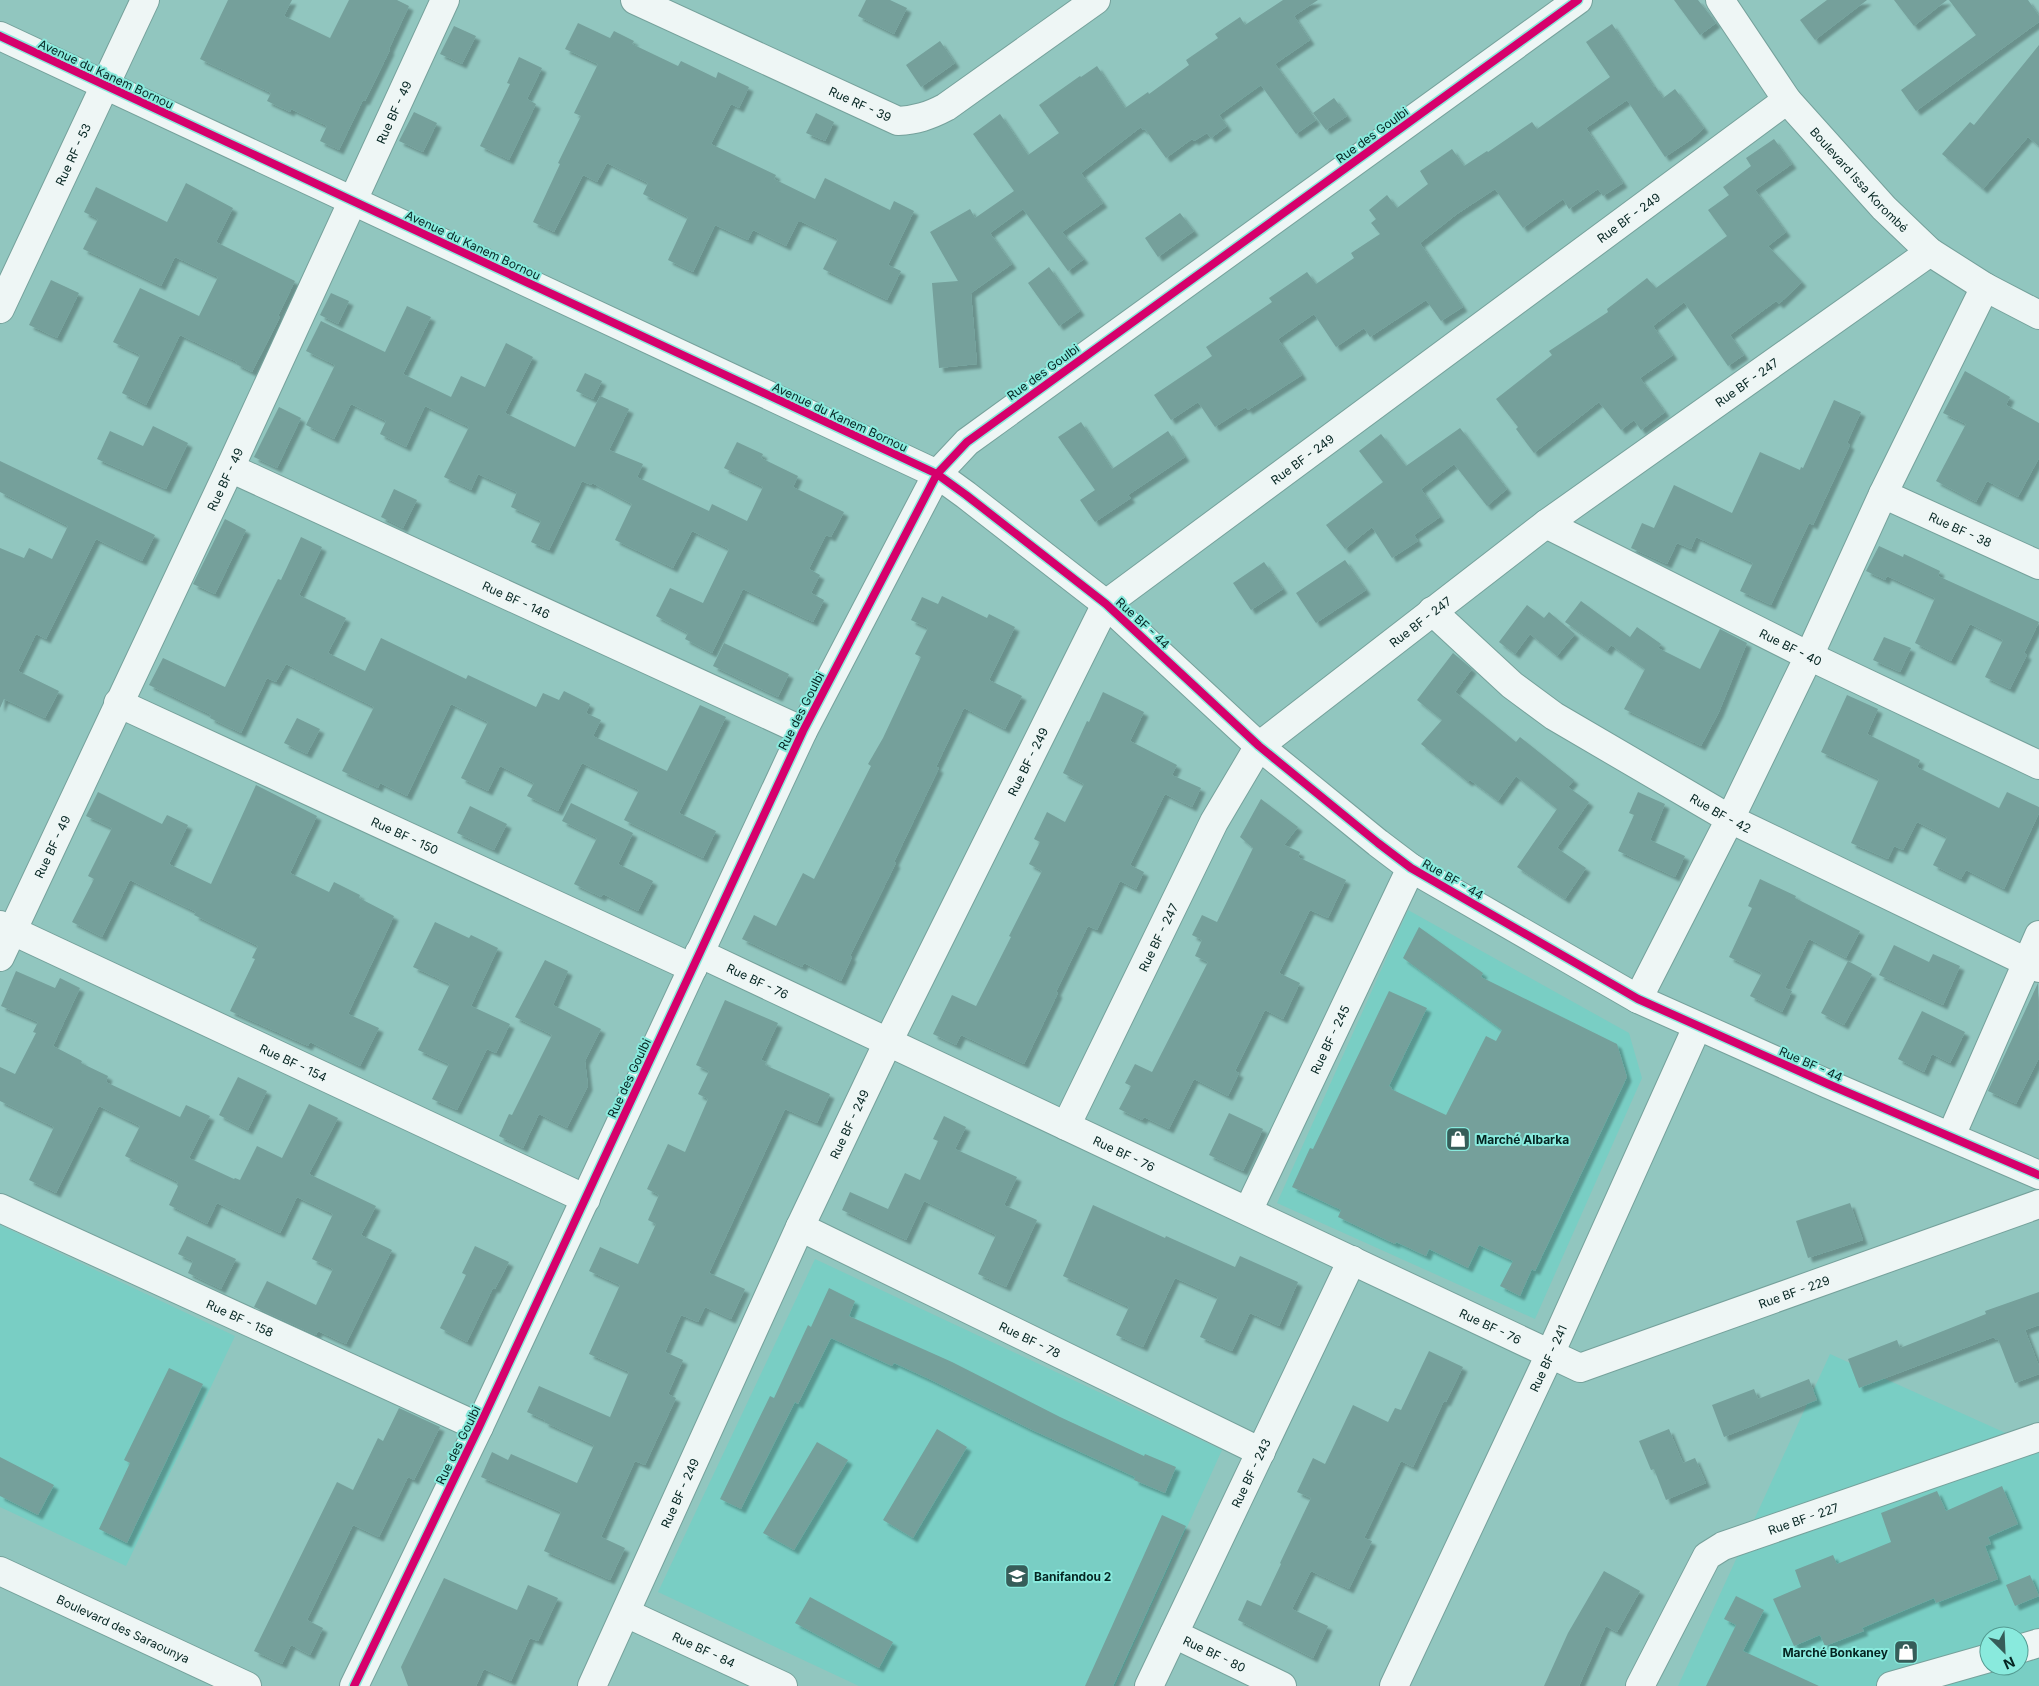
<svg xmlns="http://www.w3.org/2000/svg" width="2039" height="1686" font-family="Inter,sans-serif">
<defs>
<filter id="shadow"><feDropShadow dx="4.5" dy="4.5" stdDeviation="1" flood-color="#0004"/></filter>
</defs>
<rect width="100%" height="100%" fill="#91c6bf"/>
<path fill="#79cec4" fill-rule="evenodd" d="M1408,910L1629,1033L1642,1078L1535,1319L1277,1203Z
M0,1225L235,1336L126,1566L0,1507Z
M815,1259L1222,1450L1115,1686H859L658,1592Z
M1830,1354L2039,1448V1686H1678ZM1989,1636H2019V1666H1989Z"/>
<path fill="#75a09b" filter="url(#shadow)" d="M228,0H292L284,16L330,38L349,0H397L409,6L389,49L390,50L365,101L363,100L339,150L320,141L327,126L291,109L290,112L267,101L271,93L200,59Z
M866,0H890L907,8L894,34L858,16Z
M1283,0H1318L1294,16L1310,40L1275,64L1316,120L1296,134L1261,85L1219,115L1227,126L1211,138L1207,133L1194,141L1192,139L1166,158L1145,129L1143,130L1141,127L1081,173L1103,203L1062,232L1084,259L1068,271L1023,209L990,233L1012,264L971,293L977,364L939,368L932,283L958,281L930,232L970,209L975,218L1014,191L973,134L1000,114L1028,155L1059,133L1039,105L1080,76L1081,77L1097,66L1125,108L1148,92L1149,94L1189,65L1186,60L1218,38L1215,34L1240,17L1245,25Z
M1674,0H1698L1716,23L1700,35Z
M1827,0H1867L1815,40L1800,20Z
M1894,0H1947L1914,26Z
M1949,0H2028L2039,16V22L1916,111L1901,90L1976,35Z
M578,23L610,38L614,31L634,41L632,44L678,66L681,61L716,78L718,72L749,87L739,108L731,104L711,144L776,175L774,179L815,199L825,178L890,210L894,201L914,211L888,265L901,271L887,300L823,269L838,239L802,222H798L786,246L753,230L748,240L715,225L693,272L668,260L688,217L643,194L648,183L607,163L597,182L583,175L554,232L533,222L560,164L558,163L581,116L574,113L598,64L565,49Z
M1612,24L1654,87L1655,86L1663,98L1675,89L1704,128L1692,139L1665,157L1627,100L1586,128L1623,183L1603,196L1598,189L1569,209L1563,199L1523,228L1495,189L1457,214L1420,243L1463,307L1441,321L1426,300L1370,337L1364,328L1336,347L1314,314L1278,339L1302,375L1248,410L1246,407L1215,427L1198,402L1171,420L1154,395L1212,356L1206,347L1272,302L1269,298L1307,272L1316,284L1354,258L1351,253L1380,234L1371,223L1376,219L1369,210L1387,195L1397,208L1428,184L1420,171L1452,149L1464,166L1487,151L1488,152L1532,122L1537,129L1610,77L1586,42Z
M454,26L476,36L462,64L440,54Z
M940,41L955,63L921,87L906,65Z
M2039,45V146L2028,137L1983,189L1942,154L1970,122L1974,125Z
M519,57L542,68L527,99L536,104L509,160L480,146L510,84L507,83Z
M1334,98L1347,116L1326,130L1313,113Z
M414,112L437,123L423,152L399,141Z
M816,113L834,122L825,141L806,133Z
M1774,139L1792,164L1755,190L1786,232L1768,246L1802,282L1779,304L1776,301L1730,335L1744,355L1728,366L1684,302L1653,326L1673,355L1640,378L1665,412L1641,430L1634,420L1621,430L1599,402L1534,453L1516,429L1518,427L1496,399L1552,355L1549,351L1608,312L1607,309L1647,278L1656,288L1727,236L1708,210L1729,195L1723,187L1751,166L1746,158Z
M186,183L233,208L216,242L295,281L278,316L280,317L252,372L236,364L237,362L180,335L146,405L122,393L140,355L113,342L140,288L199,316L218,277L175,257L161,286L83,249L98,219L84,212L96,187L167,222Z
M1180,213L1194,231L1158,257L1145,238Z
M1049,267L1080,311L1059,326L1028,283Z
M51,280L79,293L57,338L29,325Z
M331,293L349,301L338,324L320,315Z
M407,306L431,317L403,374L451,397L461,376L485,387L506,343L533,357L505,413L575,447L600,396L629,409L609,450L643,464L637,477L709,511L712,504L747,521L763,487L724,468L737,442L763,454L761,458L798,476L793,487L844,512L831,537L826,535L809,569L820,575L811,593L824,600L813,622L743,589L712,653L685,639L688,633L656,616L670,588L703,603L729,549L692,531L673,568L615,540L632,504L592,483L591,485L582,481L549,550L531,542L541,521L511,507L517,492L478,474L471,490L444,477L469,427L425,406L406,447L380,434L386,421L351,404L334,439L306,425L335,365L306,351L321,321L385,352Z
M1965,371L2010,397L2006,405L2039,423V458L2018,497L1987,481L1976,502L1936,481L1966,424L1943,413Z
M585,373L602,381L593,399L576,391Z
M1834,400L1861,412L1847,443L1850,445L1813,525L1809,523L1771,605L1740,591L1753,563L1696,537L1691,549L1677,543L1667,564L1631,548L1642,523L1654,528L1674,485L1732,513L1760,452L1800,470L1801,467L1803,468Z
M279,407L301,418L277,468L254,457Z
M1081,422L1112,469L1168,431L1185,457L1128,495L1131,498L1095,522L1080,500L1095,490L1058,437Z
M153,426L188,443L166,489L97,459L110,431L143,446Z
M1460,428L1507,489L1487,506L1454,464L1421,489L1440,517L1414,535L1418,541L1392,558L1372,527L1345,549L1326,525L1383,482L1359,451L1381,434L1406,466Z
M0,461L155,535L142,561L96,539L46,639L36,634L18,671L59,691L45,718L4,699L0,708V548L24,558L29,548L52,559L68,526L0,492Z
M394,489L417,500L403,528L381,517Z
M225,519L246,530L215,594L193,584Z
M301,537L322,547L299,595L346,618L328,653L365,671L381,638L466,679L468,675L536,707L543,693L559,700L564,691L590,704L586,713L601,720L593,736L667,771L700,705L726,717L679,813L716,831L703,858L624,820L639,790L582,763L558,811L527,796L534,783L500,766L488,791L461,778L488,722L451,704L407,796L380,783L378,788L342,771L374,707L286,664L276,682L267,678L241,733L210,718L211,715L149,685L163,658L225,687L258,619L278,579L281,580Z
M1879,546L1903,557L1904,554L1940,571L1938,576L2039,622L2024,653L2027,655L2010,689L1985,677L2003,640L1970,624L1951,661L1915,643L1935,598L1887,576L1885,580L1866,571Z
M1345,560L1366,590L1316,623L1296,593Z
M1264,562L1283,589L1251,610L1233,583Z
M942,596L987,618L989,614L1015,627L989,680L1022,696L1005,729L964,708L936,767L939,768L894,862L896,863L850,956L852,957L841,981L804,963L802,967L742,939L754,915L776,926L803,873L814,879L871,766L868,764L883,738L921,657L915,654L928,628L911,620L922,597L938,604Z
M1581,601L1630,637L1637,627L1661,644L1658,648L1700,669L1720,629L1747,643L1719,712L1701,746L1624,709L1645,669L1611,645L1607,651L1565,622Z
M1527,605L1544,618L1549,612L1575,634L1557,656L1530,634L1515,654L1499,642Z
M1884,637L1911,648L1900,672L1873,660Z
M724,643L789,674L778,697L713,666Z
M1453,653L1472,669L1455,692L1516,742L1520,737L1574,780L1568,787L1589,802L1557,848L1586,868L1565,899L1517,867L1557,809L1516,776L1498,801L1470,780L1468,782L1421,744L1442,720L1417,700Z
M1103,692L1144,712L1130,741L1177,765L1172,775L1201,788L1192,807L1165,794L1130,865L1144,872L1136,889L1120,881L1097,930L1088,926L1056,992L1058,993L1024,1064L961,1035L956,1045L933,1034L952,995L976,1006L1011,937L1009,936L1042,871L1029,864L1040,842L1034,839L1047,812L1065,822L1084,784L1063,773L1087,721L1089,722Z
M1847,695L1878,709L1867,734L1920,760L1917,767L1999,808L2007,792L2039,807V813L2004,889L1966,870L1961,879L1933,865L1947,837L1917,822L1903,850L1894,846L1888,859L1851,843L1879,779L1821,752Z
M297,718L320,729L307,754L284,743Z
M256,785L317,816L290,873L329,892L334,882L360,895L359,898L394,916L348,1014L379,1028L360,1066L310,1042L308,1046L230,1011L255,959L252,958L258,946L194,915L196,912L130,880L102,937L72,922L94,879L88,876L112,828L86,816L98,792L162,824L167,815L188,825L169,864L211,884Z
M1638,792L1665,804L1650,840L1685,856L1675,877L1618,851L1634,815L1629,813Z
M1261,799L1298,827L1284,845L1300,852L1298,857L1346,880L1328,918L1310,910L1279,973L1300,983L1283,1019L1265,1010L1235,1071L1239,1073L1228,1096L1194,1079L1169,1129L1144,1117L1142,1120L1119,1109L1131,1086L1125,1083L1135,1064L1152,1072L1208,962L1195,956L1202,940L1192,935L1202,915L1217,922L1253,848L1240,837Z
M571,803L633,833L618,864L653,881L638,911L603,894L601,897L574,884L597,838L562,821Z
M470,806L507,824L494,850L457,833Z
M1760,879L1796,896L1795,898L1860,931L1846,958L1809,939L1785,988L1792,991L1782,1012L1750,996L1762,973L1729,957L1752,908L1748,906Z
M435,922L469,938L471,935L498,948L471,1006L510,1024L496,1053L487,1049L457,1110L432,1099L449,1064L418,1050L450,984L413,967Z
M1419,927L1483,973L1481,977L1617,1044L1627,1077L1535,1271L1532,1269L1520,1296L1500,1286L1513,1261L1479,1245L1468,1268L1429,1249L1426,1256L1396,1242L1395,1244L1338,1217L1341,1210L1292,1187L1310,1148L1313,1149L1389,991L1427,1008L1389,1086L1392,1088L1391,1089L1446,1115L1486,1036L1496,1041L1502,1030L1403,958Z
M1894,945L1929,962L1933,954L1960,966L1943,1005L1879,975Z
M545,960L568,971L553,1005L601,1029L585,1061L588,1086L567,1128L539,1114L523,1148L499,1136L509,1114L512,1115L552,1035L515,1017Z
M1848,961L1872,974L1844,1025L1821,1013Z
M16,971L55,988L60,978L80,988L53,1046L82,1061L81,1063L108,1076L106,1082L180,1117L186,1105L210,1116L189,1158L234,1179L235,1178L240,1180L257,1146L282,1158L309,1104L338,1118L309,1174L376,1206L361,1235L392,1250L346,1344L318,1331L316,1335L254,1307L267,1281L316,1305L333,1269L312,1259L333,1214L297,1197L280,1233L217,1203L207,1224L169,1205L178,1186L177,1185L178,1182L125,1156L140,1126L99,1106L56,1193L29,1180L54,1127L0,1101V1067L15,1074L36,1033L33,1032L38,1022L1,1006Z
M2038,983L2039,1058L2016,1104L1988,1091Z
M725,1000L778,1023L761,1060L766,1062L765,1065L830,1094L817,1123L785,1109L709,1273L745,1289L731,1319L705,1307L698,1322L681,1315L665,1352L683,1360L668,1394L676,1398L645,1465L635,1461L601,1537L625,1548L610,1580L544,1551L561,1512L481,1477L492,1452L508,1460L511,1454L577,1483L594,1445L544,1422L545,1420L527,1412L539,1386L610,1417L629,1372L589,1354L620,1285L589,1271L600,1247L638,1264L656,1224L648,1220L659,1195L647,1189L668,1144L685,1152L708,1099L698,1094L709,1071L696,1065Z
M1922,1011L1965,1032L1950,1063L1932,1054L1924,1072L1898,1059Z
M238,1077L267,1091L248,1130L219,1115Z
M1229,1113L1263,1129L1243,1171L1209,1155Z
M944,1116L966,1127L955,1149L1017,1177L1004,1205L1037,1220L1006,1287L978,1274L996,1235L924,1201L906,1240L842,1210L850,1192L888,1209L905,1173L920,1180L938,1141L933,1139Z
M1850,1203L1863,1240L1808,1258L1796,1221Z
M1093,1205L1165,1238L1166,1236L1235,1267L1240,1256L1298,1282L1279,1326L1250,1313L1232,1351L1200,1337L1218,1297L1175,1278L1143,1347L1116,1335L1129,1307L1063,1276Z
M187,1236L236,1259L221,1289L188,1273L193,1261L178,1254Z
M475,1246L509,1262L495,1289L493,1288L467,1342L440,1328L466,1275L462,1273Z
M829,1288L855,1301L849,1316L952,1362L1060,1417L1144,1456L1145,1454L1176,1467L1165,1493L1134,1480L1135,1477L1030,1429L929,1379L894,1363L892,1366L831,1338L798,1404L795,1402L741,1509L720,1499L770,1396L774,1398L808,1325L811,1327Z
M2039,1292V1325L2025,1330L2039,1366V1374L2015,1383L1998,1339L1996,1340L1994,1337L1859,1388L1848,1359L1897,1340L1900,1348L1986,1314L1985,1311Z
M1429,1351L1463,1367L1446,1402L1444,1401L1413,1467L1401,1461L1364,1538L1372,1541L1349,1589L1311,1571L1292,1609L1328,1626L1313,1658L1238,1620L1247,1600L1261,1606L1281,1564L1280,1563L1311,1498L1297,1492L1313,1458L1325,1464L1353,1405L1388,1422L1395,1408L1401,1410Z
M169,1368L203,1384L127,1543L99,1529L130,1463L124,1460Z
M1809,1379L1817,1400L1724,1437L1712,1405L1754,1389L1758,1399Z
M399,1408L440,1427L414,1480L408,1477L379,1537L353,1525L307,1620L323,1628L310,1655L291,1645L282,1664L254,1651L337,1482L353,1490L378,1438L383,1441Z
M937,1429L967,1447L913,1538L883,1520Z
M1669,1429L1683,1463L1695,1458L1706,1483L1666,1500L1654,1469L1651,1470L1639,1441Z
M817,1442L848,1460L794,1550L763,1533Z
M0,1457L54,1485L38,1515L0,1496Z
M2002,1486L2018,1524L1988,1537L1991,1544L1985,1546L1998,1579L1936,1603L1934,1598L1862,1628L1864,1631L1825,1646L1820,1635L1794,1646L1773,1599L1801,1587L1795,1570L1833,1555L1837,1564L1891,1542L1881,1513L1937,1491L1946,1511Z
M1162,1515L1186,1526L1161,1581L1113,1686H1085Z
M1604,1571L1640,1591L1617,1632L1606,1626L1579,1686H1544L1568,1633Z
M2030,1575L2039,1596L2015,1606L2006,1585Z
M444,1578L517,1610L528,1585L558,1598L538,1641L530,1638L511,1681L484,1669L476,1686H408L401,1667Z
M1736,1596L1764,1610L1743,1651L1819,1686H1706L1736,1625L1724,1619Z
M810,1597L893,1642L879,1668L795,1623Z"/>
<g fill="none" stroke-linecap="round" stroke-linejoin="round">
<defs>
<g id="minor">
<path id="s1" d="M635,0L898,121C916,120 929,116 946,107L1096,0"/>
<path id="s2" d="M1720,0L1787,100L1884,208L1930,252L1985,287L2039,315"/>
<path d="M0,36L937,474L966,495L1106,604L1259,746L1378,843L1411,868L1638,999L1828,1084L2039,1175"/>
<path id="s3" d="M0,309L145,0"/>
<path id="s4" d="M230,468L803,731"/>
<path id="s5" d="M1883,494L2039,565"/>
<path id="s6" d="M1546,524L1809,656L2039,765"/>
<path id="s7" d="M1432,611L1512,685L1554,716L1730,819L2039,968"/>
<path id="s8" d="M118,703L693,968"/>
<path id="s9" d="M0,925L586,1199"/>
<path id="s10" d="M699,953L1580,1368L2039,1204"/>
<path id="s11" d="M0,957L230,468L445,0"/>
<path d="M1638,999L1730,819L1809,656L1883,494L1985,287"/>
<path id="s12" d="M1066,1126L1214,822L1259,746L1546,524L1930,252"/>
<path d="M1951,1136L2039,935"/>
<path id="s13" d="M0,1208L479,1427"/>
<path id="s14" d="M1248,1211L1411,868"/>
<path id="s15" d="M800,1227L1261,1452"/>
<path id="s16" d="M626,1613L783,1686"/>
<path id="s17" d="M1174,1634L1282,1686"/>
<path d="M2019,1649L2039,1643"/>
<path d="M354,1686L479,1427L803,731L937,474L967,442L1578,0"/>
<path id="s18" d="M592,1686L800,1227L888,1042L1106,604L1787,100"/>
<path id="s19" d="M1149,1686L1352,1260"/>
<path id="s20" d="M1394,1686L1550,1354L1697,1027"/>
<path id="s21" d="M1640,1686L1707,1556L1723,1546L2039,1437"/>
<path d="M1891,1686L1989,1658"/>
</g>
<g id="major">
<path id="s22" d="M0,1571L247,1686"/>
</g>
</defs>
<use href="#minor" stroke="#75a19b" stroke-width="30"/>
<use href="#major" stroke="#75a19b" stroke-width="30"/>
<use href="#minor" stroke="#eef6f5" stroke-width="28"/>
<use href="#major" stroke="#eef6f5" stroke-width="28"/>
<defs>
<path id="cycleway" d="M0,36L937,474L966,495L1106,604L1259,746L1378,843L1411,868L1638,999L1828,1084L2039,1175
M354,1686L479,1427L803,731L937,474L967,442L1578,0"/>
</defs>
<use href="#cycleway" stroke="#89eadd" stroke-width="11"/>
<use href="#cycleway" stroke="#d6006c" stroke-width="8"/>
</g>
<defs>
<symbol id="shop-square" viewBox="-11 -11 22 22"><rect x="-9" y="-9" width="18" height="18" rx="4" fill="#365d59" stroke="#89eadd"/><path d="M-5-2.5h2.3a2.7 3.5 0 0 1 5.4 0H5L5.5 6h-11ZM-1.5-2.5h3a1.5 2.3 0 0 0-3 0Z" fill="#fff"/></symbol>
<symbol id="school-square" viewBox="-11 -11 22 22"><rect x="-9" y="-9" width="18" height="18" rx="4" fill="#365d59" stroke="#89eadd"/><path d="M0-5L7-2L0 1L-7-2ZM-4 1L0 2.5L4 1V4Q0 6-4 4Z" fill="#fff"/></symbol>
</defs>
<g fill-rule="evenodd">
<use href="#shop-square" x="1444" y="1125" width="28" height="28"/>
<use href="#school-square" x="1003" y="1562" width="28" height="28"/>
<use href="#shop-square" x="1892" y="1638" width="28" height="28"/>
</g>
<g text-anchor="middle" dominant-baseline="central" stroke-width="4" stroke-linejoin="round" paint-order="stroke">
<g font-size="12" fill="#052522" stroke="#89eadd">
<text transform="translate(106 74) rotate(25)">Avenue du Kanem Bornou</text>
<text stroke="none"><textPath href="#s1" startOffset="248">Rue RF - 39</textPath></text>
<text stroke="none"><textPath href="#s11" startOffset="932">Rue BF - 49</textPath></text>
<text transform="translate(1372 135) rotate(-36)">Rue des Goulbi</text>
<text stroke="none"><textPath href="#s3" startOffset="171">Rue RF - 53</textPath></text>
<text stroke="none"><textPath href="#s2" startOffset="228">Boulevard Issa Korombé</textPath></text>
<text stroke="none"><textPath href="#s18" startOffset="1848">Rue BF - 249</textPath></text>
<text transform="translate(473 245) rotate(25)">Avenue du Kanem Bornou</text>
<text transform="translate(1043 372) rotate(-36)">Rue des Goulbi</text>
<text stroke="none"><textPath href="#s12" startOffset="1035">Rue BF - 247</textPath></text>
<text transform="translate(840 417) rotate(25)">Avenue du Kanem Bornou</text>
<text stroke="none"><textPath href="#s18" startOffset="1442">Rue BF - 249</textPath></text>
<text stroke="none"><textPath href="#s11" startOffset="528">Rue BF - 49</textPath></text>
<text stroke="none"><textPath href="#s5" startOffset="85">Rue BF - 38</textPath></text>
<text stroke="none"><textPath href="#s4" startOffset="315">Rue BF - 146</textPath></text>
<text stroke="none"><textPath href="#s12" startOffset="630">Rue BF - 247</textPath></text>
<text transform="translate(1143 623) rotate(43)">Rue BF - 44</text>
<text stroke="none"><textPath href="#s6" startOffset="274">Rue BF - 40</textPath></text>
<text transform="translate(801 711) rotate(-63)">Rue des Goulbi</text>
<text stroke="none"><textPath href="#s18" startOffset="1022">Rue BF - 249</textPath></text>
<text stroke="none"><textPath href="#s7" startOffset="354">Rue BF - 42</textPath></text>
<text stroke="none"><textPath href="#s8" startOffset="316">Rue BF - 150</textPath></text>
<text stroke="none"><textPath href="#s11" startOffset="122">Rue BF - 49</textPath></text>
<text transform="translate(1453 879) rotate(30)">Rue BF - 44</text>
<text stroke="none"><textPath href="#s12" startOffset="210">Rue BF - 247</textPath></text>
<text stroke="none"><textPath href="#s10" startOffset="65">Rue BF - 76</textPath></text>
<text stroke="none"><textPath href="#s14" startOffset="190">Rue BF - 245</textPath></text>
<text stroke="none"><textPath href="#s9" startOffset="324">Rue BF - 154</textPath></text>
<text transform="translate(1811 1064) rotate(24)">Rue BF - 44</text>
<text transform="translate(629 1078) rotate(-65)">Rue des Goulbi</text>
<text stroke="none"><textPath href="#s18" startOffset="618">Rue BF - 249</textPath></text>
<text stroke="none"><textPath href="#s10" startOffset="470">Rue BF - 76</textPath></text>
<text stroke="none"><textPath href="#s10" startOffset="1201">Rue BF - 229</textPath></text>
<text stroke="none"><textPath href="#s13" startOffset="264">Rue BF - 158</textPath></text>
<text stroke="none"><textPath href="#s10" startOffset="875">Rue BF - 76</textPath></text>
<text stroke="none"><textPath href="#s15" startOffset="256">Rue BF - 78</textPath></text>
<text stroke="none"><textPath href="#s20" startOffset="362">Rue BF - 241</textPath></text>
<text transform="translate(458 1445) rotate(-64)">Rue des Goulbi</text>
<text stroke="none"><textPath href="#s19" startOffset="236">Rue BF - 243</textPath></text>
<text stroke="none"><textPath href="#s18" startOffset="212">Rue BF - 249</textPath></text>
<text stroke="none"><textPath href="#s21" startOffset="250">Rue BF - 227</textPath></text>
<text stroke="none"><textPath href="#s22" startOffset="136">Boulevard des Saraounya</textPath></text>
<text stroke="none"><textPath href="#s16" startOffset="86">Rue BF - 84</textPath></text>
<text stroke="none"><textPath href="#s17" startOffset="45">Rue BF - 80</textPath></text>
</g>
<g font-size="12" font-weight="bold" fill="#052522" stroke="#89eadd" text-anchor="start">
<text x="1476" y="1139">Marché Albarka</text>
<text x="1034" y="1576">Banifandou 2</text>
<text x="1888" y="1652" text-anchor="end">Marché Bonkaney</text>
</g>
</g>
<g transform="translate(2004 1651) rotate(156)"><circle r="24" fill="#89eadd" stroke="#549b92"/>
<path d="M0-4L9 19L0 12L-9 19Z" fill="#365d59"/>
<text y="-8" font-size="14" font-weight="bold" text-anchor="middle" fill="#052522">N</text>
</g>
</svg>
